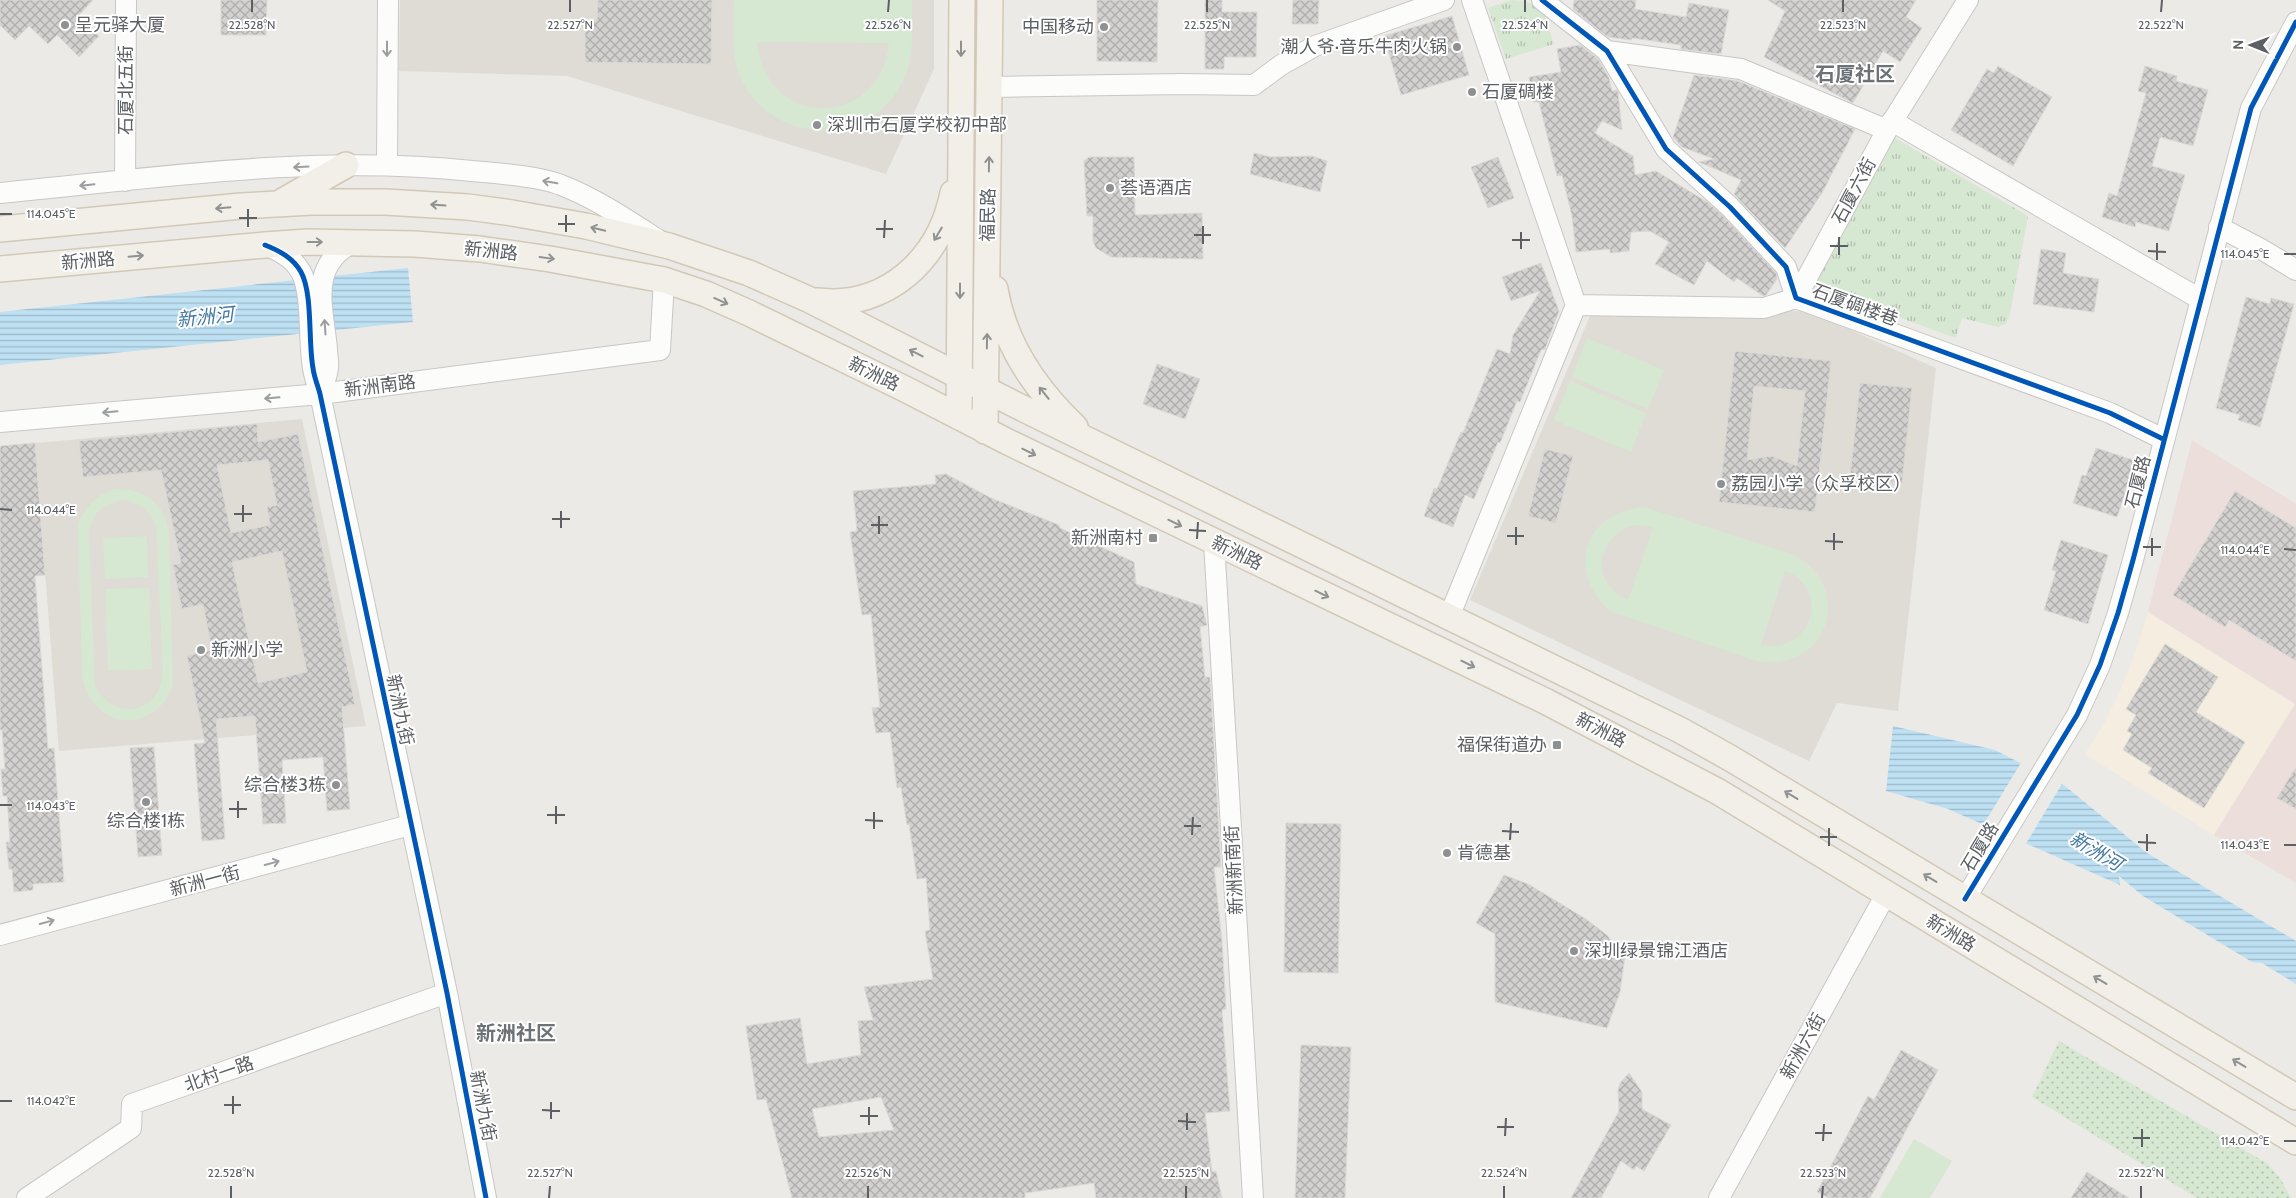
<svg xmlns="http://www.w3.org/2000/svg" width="2296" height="1198" font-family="Cabin,'Noto Sans SC',sans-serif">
<defs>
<pattern id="grass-dots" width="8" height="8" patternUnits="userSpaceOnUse" patternTransform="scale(1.25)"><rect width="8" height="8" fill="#d6e7d2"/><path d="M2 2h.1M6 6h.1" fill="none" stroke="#b1bfae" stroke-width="1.8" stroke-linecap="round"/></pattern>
<pattern id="park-tufts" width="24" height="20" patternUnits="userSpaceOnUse" patternTransform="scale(1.25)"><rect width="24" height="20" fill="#d6e7d2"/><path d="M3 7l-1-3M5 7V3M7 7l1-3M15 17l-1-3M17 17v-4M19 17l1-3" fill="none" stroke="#b1bfae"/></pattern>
<pattern id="water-rules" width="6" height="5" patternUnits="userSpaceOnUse" patternTransform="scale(1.25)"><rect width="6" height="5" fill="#bde0f3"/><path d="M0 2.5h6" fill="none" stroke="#9db9c8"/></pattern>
<pattern id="building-cross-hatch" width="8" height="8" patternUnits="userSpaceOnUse" patternTransform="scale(1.25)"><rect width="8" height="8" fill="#d3d1cf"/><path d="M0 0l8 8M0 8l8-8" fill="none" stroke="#aeadac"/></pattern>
</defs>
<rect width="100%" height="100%" fill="#eceae6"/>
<path fill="#f5eee0" d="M2148,612L2295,704L2214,835L2085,754L2105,722L2122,687L2136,651Z"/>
<path fill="#dfdcd6" d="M400,0H934V69L886,174L567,76L399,71Z
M1803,311L1817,315L1936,368L1898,711L1837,703L1809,761L1470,600L1590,316Z
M302,419L366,726L59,751L35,443Z"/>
<path fill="#ebdedb" d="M2192,440L2296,504V883L2214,835L2295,704L2148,612Z"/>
<path fill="url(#grass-dots)" d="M2059,1041L2268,1164L2280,1178L2291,1198H2197L2032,1097Z"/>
<path fill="url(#park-tufts)" d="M1511,0L1526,1L1543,10L1554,44L1506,59L1488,8Z
M1893,137L2028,216L2010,314L2006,324L1998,327L1962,318L1956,338L1812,286Z"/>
<path fill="#d6e7d2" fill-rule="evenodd" d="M734,0H912C912,26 915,54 904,79C873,148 773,147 741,79C730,55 734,26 734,0ZM757,42L889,43C880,130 765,130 757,42Z
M1587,338L1664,370L1648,409L1572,377Z
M1570,381L1646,413L1631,452L1554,420Z
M115,489C145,488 164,503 169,533L173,686C153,736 93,730 82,677L78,524C86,505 96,496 115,489ZM127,500L145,508L156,524L163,673C160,714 113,723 95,685L89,536C90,514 104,501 127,500Z
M1644,507L1792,554C1857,586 1828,675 1756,661L1610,611C1565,571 1584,512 1644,507ZM1633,525L1653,527L1628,600C1590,583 1595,539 1633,525ZM1785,571C1832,588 1812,655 1761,645Z
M147,536L148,577L105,579L103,538Z
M149,588L152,669L108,671L105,589Z
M1914,1139L1952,1161L1930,1198H1880Z"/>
<path fill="url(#water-rules)" d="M408,268L413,322L0,365V312Z
M1893,726L1995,750L2065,786L2147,853L2296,941V984L2262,963L2252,962L2143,896L2119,876L2120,885L1948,809L1886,791Z"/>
<path fill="#eceae6" d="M2022,761L2063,782L2024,847L1982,827Z"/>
<path fill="url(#building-cross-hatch)" stroke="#dbd9d6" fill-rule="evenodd" d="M0,0H93L78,16L99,36L79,57L57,35L48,44L29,26L15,40L0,25Z
M221,0H267L266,35H221Z
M598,0H712L711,64L585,62V21H597Z
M1097,0H1158L1157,62L1097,61Z
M1205,0H1222V12H1257L1256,57H1224V69H1205Z
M1293,0H1319L1318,24H1292Z
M1574,0H1636L1635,9L1686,17L1689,3L1729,10L1721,54L1681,49V45L1632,38L1631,40L1608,37L1573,9Z
M1768,0H1916L1906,17L1922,28L1900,62L1883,51L1853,103L1764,57L1785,11Z
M1452,16L1469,75L1401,95L1384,36Z
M1580,45L1598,59L1609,78L1612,91L1617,90L1618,92L1622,130L1602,121L1595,133L1633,156L1635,175L1656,171L1707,202L1722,215L1776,273L1777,279L1766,295L1763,296L1737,278L1734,282L1707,261L1694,285L1655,264L1669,242L1650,231L1631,232L1629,251L1610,253V249L1576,252L1572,216L1562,175L1557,176L1539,102H1533L1529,77L1561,72L1557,49Z
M1998,66L2052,97L2013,166L1951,130L1987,69L1994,73Z
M2145,66L2177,76L2176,81L2208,90L2193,146L2160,137L2152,166L2185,175L2169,231L2136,222L2135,227L2102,217L2109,193L2117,196L2146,93L2138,91Z
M1694,75L1738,81L1855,129L1822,193L1785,248L1734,194L1741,180L1699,162L1714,159L1682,147L1673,137Z
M1254,153L1271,157L1312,156L1327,161L1320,192L1250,174Z
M1089,157H1134L1135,215L1202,213L1203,259L1111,257L1096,248L1093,241V216H1087L1084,161Z
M1498,157L1514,198L1488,208L1471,167Z
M2041,249L2066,253L2063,273L2099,279L2094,312L2033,304Z
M1541,263L1559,311L1545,349L1541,350L1520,402L1517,401L1500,443L1498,442L1474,499L1465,495L1453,527L1424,516L1434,488L1437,489L1461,432L1463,433L1497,349L1510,354L1513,335L1540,291L1511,301L1502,277Z
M2246,297L2270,304L2271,298L2294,304L2260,427L2238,420L2240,415L2216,408Z
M1735,351L1831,361L1815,512L1719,502ZM1754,386L1805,391L1797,466L1772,456L1747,460Z
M1157,364L1200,379L1185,419L1143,404Z
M1860,383L1912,388L1902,483L1850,477Z
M257,424L258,442L298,434L355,704L342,707L350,809L327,811L323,757L282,760L286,823L263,824L255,716L216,719L225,839L202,841L194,744L205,743L187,656L212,650L203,604L182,609L173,565L181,563L161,470L83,477L79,441ZM268,460L277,505L267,507L270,525L231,533L217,465ZM282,551L307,672L258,683L232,562Z
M35,443L45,575L35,576L48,749L54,748L64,882L33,884V890L14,892L12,869H9L6,842H10L7,796H3L1,769H5L2,730H0V446Z
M2096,448L2136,461L2117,517L2073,503L2082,475L2086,476Z
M1545,449L1573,456L1556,523L1528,516Z
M946,474L991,498L1059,525L1060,528L1134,562L1136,584L1202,606L1207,625L1200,627L1205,677H1210L1221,867H1214L1222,941L1226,1009L1222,1010L1230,1111L1205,1113L1212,1172L1216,1171L1222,1198H1096L1094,1183L1025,1193V1198H792L766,1099L757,1100L746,1026L800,1018L807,1064L861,1055L858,1021L873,1020L864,987L933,979L925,931L930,930L926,878L917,879L909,824L907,825L901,787L897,788L890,732L876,733L872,708L880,707L871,614L862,615L850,532L857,531L853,491L936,484L935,475ZM881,1097L894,1130L819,1137L812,1109Z
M2235,491L2296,528V661L2229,620L2225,627L2173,595Z
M2061,540L2108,555L2088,624L2044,610L2056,571L2052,570Z
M2165,644L2218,677L2196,712L2245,742L2204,808L2148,773L2152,768L2123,750L2132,734L2127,731L2136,715L2126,709Z
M154,747L162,855L138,857L130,748Z
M2296,767V809L2277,798Z
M1286,823L1341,824L1338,973L1284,972Z
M1504,875L1528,884L1586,919L1608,936L1617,952L1626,949L1620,992L1607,1028L1495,1002V934L1476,923Z
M1301,1045L1351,1047L1345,1198H1295Z
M1901,1050L1938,1070L1870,1198H1829L1817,1192L1868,1096L1874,1100Z
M1629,1073L1642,1092V1109L1671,1125L1644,1171L1636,1166L1634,1170L1621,1161L1601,1198H1571L1619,1111L1618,1090L1620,1083Z
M2087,1172L2129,1198H2071Z"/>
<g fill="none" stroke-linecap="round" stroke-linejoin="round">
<defs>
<path id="minor" d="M1542,0L1607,51L1666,149L1730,207L1786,267L1796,298L2110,413L2163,439
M1607,51L1741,69L1887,130
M991,87L1182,84L1254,85L1281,65L1315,46L1444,0
M1892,121L2200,299
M387,165L388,0
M125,181L126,0
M0,193C156,178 315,154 472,171C496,173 540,176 561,185C595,198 626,219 657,239
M2219,227L2261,249L2296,270
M265,245C280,251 293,258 301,272C313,294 308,342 313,368C314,377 318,386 320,394L447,993L486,1198
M1576,305L1764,308L1796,298L1887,130L1968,0
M320,394C323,386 327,377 328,368C329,362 327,355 327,349C323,306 308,265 354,242
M0,422L320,394L660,350L664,280
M1214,542L1253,1198
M1449,617L1576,305L1472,0
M1965,899L2077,715L2100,665L2118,613L2133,560L2251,108L2296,22
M0,935L410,825
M27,1198L131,1128L132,1104L447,993
M1719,1198L1886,894"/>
<path id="major" d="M283,201L346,165
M0,229L241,206L312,202H385L468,207L512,213L586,226L669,246L749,273L810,300L1026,410L1680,730L1730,758L2296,1097
M0,269L265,245L308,242L415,244L480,249L550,259L664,280L706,294L749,313L905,389L1008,442L1545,701L1717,791L2296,1142
M995,289C1004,343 1036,390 1075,427
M817,301C887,309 940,259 953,193
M959,417L962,0
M985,431L990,0"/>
</defs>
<use href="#minor" stroke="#c8c7c7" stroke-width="22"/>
<use href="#major" stroke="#d2c8b6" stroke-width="28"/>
<use href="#minor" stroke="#fcfcfb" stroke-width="20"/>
<use href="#major" stroke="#f2efe8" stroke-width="25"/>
<defs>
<path id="cycleway" d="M1542,0L1607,51L1666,149L1730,207L1786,267L1796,298L2110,413L2163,439
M265,245C280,251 293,258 301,272C313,294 308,342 313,368C314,377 318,386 320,394L447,993L486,1198
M1965,899L2077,715L2100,665L2118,613L2133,560L2251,108L2296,22"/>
</defs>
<use href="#cycleway" stroke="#fff" stroke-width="8"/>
<use href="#cycleway" stroke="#0057b8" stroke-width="5"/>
</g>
<defs><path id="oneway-shaft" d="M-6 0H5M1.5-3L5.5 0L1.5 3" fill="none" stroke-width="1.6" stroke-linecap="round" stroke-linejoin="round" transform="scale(1.25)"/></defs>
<g stroke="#9c9ea0">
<use href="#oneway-shaft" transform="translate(387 49) rotate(90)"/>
<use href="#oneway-shaft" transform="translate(301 167) rotate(177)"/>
<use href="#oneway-shaft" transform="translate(550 182) rotate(-170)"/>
<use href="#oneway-shaft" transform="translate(87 185) rotate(174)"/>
<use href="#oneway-shaft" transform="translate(325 327) rotate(-94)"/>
<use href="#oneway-shaft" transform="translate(272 398) rotate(175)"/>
<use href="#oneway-shaft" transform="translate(110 412) rotate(175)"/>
<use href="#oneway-shaft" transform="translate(272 863) rotate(-15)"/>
<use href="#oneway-shaft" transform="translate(47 922) rotate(-15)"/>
</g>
<g stroke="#909292">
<use href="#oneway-shaft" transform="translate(961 49) rotate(90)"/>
<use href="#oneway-shaft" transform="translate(989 164) rotate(-89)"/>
<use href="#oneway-shaft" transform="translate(438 205) rotate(-176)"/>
<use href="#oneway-shaft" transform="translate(223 208) rotate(175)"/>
<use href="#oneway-shaft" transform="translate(598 229) rotate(-167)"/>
<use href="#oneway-shaft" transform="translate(938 234) rotate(121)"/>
<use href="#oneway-shaft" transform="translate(315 242)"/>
<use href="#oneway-shaft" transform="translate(136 256) rotate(-5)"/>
<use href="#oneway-shaft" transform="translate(547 258) rotate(8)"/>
<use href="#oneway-shaft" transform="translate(960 291) rotate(90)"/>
<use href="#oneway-shaft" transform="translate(721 301) rotate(24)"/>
<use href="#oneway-shaft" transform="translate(987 341) rotate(-89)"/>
<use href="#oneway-shaft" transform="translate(916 353) rotate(-153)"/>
<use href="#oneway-shaft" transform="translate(1044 393) rotate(-129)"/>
<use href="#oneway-shaft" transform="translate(1029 452) rotate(26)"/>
<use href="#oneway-shaft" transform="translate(1175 523) rotate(26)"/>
<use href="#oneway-shaft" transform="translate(1322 594) rotate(26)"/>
<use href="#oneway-shaft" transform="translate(1468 664) rotate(26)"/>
<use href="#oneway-shaft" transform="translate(1791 795) rotate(-149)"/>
<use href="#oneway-shaft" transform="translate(1930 878) rotate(-149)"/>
<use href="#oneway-shaft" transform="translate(2100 980) rotate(-149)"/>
<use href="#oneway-shaft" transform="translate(2239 1063) rotate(-149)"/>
</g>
<path fill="none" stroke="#5c6064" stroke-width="2" d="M252,12V0M570,12V0M888,12L889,0M1207,12V0M1525,12V0M1843,12V0M2161,12L2162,0M0,214H12M239,218H257M558,224H575M248,227V209M876,229H893M566,232V215M1194,235H1211M884,238L885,220M1512,240H1530M1203,244V226M1830,246H1848M1521,249V232M2148,251L2166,252M2284,254H2296M1839,255V237M2157,260V243M0,509L12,510M234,514H252M552,519H570M243,522V505M871,525H888M561,528V511M1189,530L1206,531M879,534V516M1507,536H1524M1197,539L1198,522M1825,541L1843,542M1516,545V527M2143,547H2161M2284,549L2296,550M1834,550V533M2152,556V538M0,805H12M229,809H247M547,815H565M238,818V801M865,820L883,821M556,824V806M1184,826H1201M874,829V812M1502,831L1519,832M1192,835L1193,817M1820,837H1837M1510,840L1511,823M2138,842L2156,843M2284,845H2296M1829,846V828M2147,851V834M0,1101H12M224,1105H241M542,1110L560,1111M233,1114V1096M860,1116H878M551,1119V1102M1178,1121L1196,1122M869,1125V1107M1497,1127H1514M1187,1130V1113M1815,1133H1832M1505,1136L1506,1118M2133,1138H2150M1823,1141L1824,1124M2284,1141H2296M2142,1147V1129M231,1198V1186M549,1198L550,1186M868,1198V1186M1186,1198V1186M1504,1198V1186M1822,1198L1823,1186M2141,1198V1186"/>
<g fill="#8e9092" stroke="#fff" stroke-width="2">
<circle cx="65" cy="25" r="5"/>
<circle cx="1104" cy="27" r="5"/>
<circle cx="1457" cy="47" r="5"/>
<circle cx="1472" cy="92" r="5"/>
<circle cx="817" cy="125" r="5"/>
<circle cx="1110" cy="188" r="5"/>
<circle cx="1721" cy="484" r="5"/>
<rect x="1148" y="533" width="10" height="10" rx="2.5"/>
<circle cx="201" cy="650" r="5"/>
<rect x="1552" y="740" width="10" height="10" rx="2.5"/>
<circle cx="336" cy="785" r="5"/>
<circle cx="146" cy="802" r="5"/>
<circle cx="1447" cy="853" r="5"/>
<circle cx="1574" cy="951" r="5"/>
</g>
<g text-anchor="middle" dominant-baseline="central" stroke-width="4" stroke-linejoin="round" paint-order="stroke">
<g font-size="18" fill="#5c6064" stroke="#fff" text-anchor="start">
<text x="75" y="25">呈元驿大厦</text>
<text x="1094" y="27" text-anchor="end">中国移动</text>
<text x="1447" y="47" text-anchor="end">潮人爷·音乐牛肉火锅</text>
<text x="1482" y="92">石厦碉楼</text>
<text x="827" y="125">深圳市石厦学校初中部</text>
<text x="1120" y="188">荟语酒店</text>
<text x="1731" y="484">荔园小学（众孚校区）</text>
<text x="1143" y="538" text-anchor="end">新洲南村</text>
<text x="211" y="650">新洲小学</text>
<text x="1547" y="745" text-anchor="end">福保街道办</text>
<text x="326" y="785" text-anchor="end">综合楼3栋</text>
<text x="146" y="821" text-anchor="middle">综合楼1栋</text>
<text x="1457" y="853">肯德基</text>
<text x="1584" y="951">深圳绿景锦江酒店</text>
</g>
<g font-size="18" fill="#5c6064" stroke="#fff">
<text transform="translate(126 90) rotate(-90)">石厦北五街</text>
<text transform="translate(1854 191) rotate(-62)">石厦六街</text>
<text transform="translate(988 215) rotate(-89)">福民路</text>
<text transform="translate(491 251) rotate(6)">新洲路</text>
<text transform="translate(88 261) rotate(-5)">新洲路</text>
<text transform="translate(1855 305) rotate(20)">石厦碉楼巷</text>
<text transform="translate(874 374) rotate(26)">新洲路</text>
<text transform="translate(380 386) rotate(-7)">新洲南路</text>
<text transform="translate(2138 482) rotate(-76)">石厦路</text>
<text transform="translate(1237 553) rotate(26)">新洲路</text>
<text transform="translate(400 710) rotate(78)">新洲九街</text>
<text transform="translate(1601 730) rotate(27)">新洲路</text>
<text transform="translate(1980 847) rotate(-59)">石厦路</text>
<text transform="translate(1234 870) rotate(-93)">新洲新南街</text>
<text transform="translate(205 881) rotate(-15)">新洲一街</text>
<text transform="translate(1951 933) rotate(31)">新洲路</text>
<text transform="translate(1803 1046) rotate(-61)">新洲六街</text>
<text transform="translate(219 1074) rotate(-19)">北村一路</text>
<text transform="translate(483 1106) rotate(79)">新洲九街</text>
</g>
<g font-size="19" font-style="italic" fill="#4378a2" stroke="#fff">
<text transform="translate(205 317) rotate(-6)">新洲河</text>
<text transform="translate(2096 851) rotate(31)">新洲河</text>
</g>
<g font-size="20" font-weight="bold" fill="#6d7276" stroke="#fff">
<text x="1855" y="74">石厦社区</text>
<text x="516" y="1033">新洲社区</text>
</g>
</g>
<g font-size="12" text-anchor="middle" fill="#5c6064" stroke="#fff" stroke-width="4" stroke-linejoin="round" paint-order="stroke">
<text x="252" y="29">22.528°N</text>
<text x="570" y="29">22.527°N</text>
<text x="888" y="29">22.526°N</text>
<text x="1207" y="29">22.525°N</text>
<text x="1525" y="29">22.524°N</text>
<text x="1843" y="29">22.523°N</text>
<text x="2161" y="29">22.522°N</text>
<text x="51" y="218">114.045°E</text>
<text x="2245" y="258">114.045°E</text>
<text x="51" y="514">114.044°E</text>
<text x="2245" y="554">114.044°E</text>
<text x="51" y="810">114.043°E</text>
<text x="2245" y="849">114.043°E</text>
<text x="51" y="1105">114.042°E</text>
<text x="2245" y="1145">114.042°E</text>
<text x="231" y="1177">22.528°N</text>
<text x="550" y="1177">22.527°N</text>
<text x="868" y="1177">22.526°N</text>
<text x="1186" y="1177">22.525°N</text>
<text x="1504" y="1177">22.524°N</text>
<text x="1823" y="1177">22.523°N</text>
<text x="2141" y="1177">22.522°N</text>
</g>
<g transform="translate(2251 45) rotate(271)" stroke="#ffffff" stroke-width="4" paint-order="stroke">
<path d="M0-4L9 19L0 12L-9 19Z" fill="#5c6064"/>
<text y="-8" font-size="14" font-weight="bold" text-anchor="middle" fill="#5c6064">N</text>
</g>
</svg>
